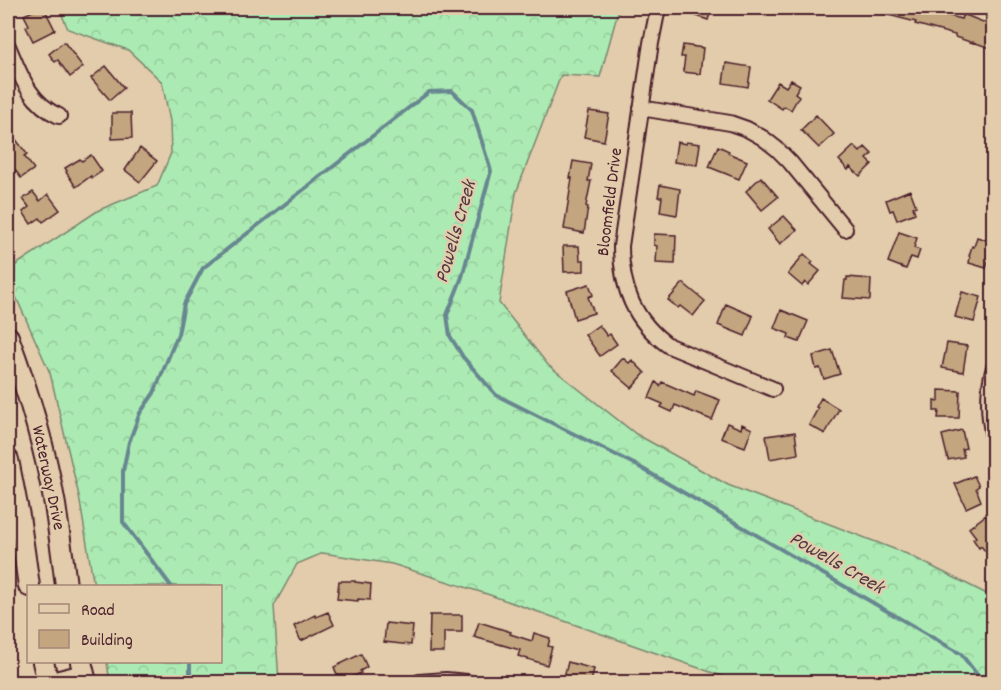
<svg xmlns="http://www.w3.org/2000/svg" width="1001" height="690" font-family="Dekko,sans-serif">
<defs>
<pattern id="forest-crowns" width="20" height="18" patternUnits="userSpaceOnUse" patternTransform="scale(1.5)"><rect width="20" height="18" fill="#abebb3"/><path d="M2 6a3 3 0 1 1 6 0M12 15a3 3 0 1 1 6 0" fill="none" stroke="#95c99a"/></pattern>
</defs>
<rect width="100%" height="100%" fill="#e2ccab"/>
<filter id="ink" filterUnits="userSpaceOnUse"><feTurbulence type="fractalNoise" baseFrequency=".0167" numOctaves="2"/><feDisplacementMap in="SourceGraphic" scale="12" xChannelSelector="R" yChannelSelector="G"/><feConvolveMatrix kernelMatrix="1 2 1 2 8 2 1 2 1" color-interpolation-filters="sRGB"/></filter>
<g filter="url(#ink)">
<path fill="url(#forest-crowns)" stroke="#7a856f" stroke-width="1.5" d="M59,8H619L600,77L561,75L516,193L499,303L548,365L636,434L728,485L907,554L993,597V682H739L490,595L392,564L323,553L297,564L274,606L279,682H110L107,662H220V586H94L79,496L50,373L8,279V270L99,210L157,186L171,153L170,121L162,82L128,50L68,29Z"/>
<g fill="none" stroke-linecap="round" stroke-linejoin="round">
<path stroke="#678690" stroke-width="4" d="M171,586L123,522V471L129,442L140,413L154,393L178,334L184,304L203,268L429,92L452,91L472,110L491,171L462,277L447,315L450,336L463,357L496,395L636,465L961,654L979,677L982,682
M190,682V662"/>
</g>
<path fill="#c3a57f" stroke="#4a1f2b" stroke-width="1.5" d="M39,8H44L55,30L33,41L26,27L29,25L24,15Z
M676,8H712L708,20L676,9Z
M872,8H933L932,11L961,19L963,14L993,26V49L973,42V43L955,37V35L915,24L916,22L872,11Z
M64,42L83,67L70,77L58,60L55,62L49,54Z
M683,45L703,48L700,74L683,72L685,57H681Z
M726,63L751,67L748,87L723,83Z
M106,66L124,88L110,100L91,78Z
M791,80L800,85L795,93L799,96L791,110L784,106L782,109L767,99L778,82L786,87Z
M589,111L609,114L604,141L584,137Z
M112,113H131L132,138L112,139Z
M816,115L834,134L819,148L801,130Z
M8,129L27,154L24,156L34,169L21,178L8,161Z
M677,142L686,144V142L700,144L697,165L674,162Z
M718,146L729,151L728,153L747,161L739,179L709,167Z
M854,146L860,152L865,147L872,154L867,159L872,164L860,176L850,167L848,170L839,160Z
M140,148L157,161L140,182L125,170Z
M91,155L102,171L92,178L91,176L76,187L66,172L67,171L65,168L80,159L82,161Z
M573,161L591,164L588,181H591L586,206L588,207L584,233L564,229L572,178H570Z
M761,177L778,197L762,210L746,191Z
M660,185L680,189L677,215L660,212L662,197H658Z
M910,190L916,206L913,207L915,213L897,220L893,210L890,211L886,200Z
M33,192L40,201L48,194L60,210L43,222L40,218L31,224L23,212L29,207L23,199Z
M784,216L797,230L780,244L768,229Z
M899,232L917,238L914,248L920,250L917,259L911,257L906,269L888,262Z
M654,234L676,235L675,264L656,263L657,246L654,245Z
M977,237L993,242V252L991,260L990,259L989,263L988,262L986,268L969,263L970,257L969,256L972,246L974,247Z
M563,246H579L580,260H584V271L564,272Z
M804,254L813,262L811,264L820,271L808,285L805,282L802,286L788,274Z
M847,277L871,279L870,300L843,298L845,280H847Z
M683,283L705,301L693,316L680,306L678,308L668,300Z
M589,284L593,295L588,297L594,313L575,319L567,291Z
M962,292L981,297L974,322L955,317Z
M726,304L753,316L745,336L718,325Z
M781,310L808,321L799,342L788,338L789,334L774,328Z
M599,325L607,336L610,334L617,344L600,356L585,335Z
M947,343L967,346L963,372L942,368Z
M832,350L840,374L824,379L820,368L816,369L813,356Z
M623,358L629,363L632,360L645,373L632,388L612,371Z
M656,382L660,386L662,382L694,396L696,391L720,400L712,420L675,405L672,412L661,407L663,404L649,398Z
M939,390L960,391L959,418H938L939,411H934V400L939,401Z
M821,398L839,409L825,434L809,425L818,408L816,407Z
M727,423L741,429L742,424L752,429L745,447L721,438Z
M962,430L966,448L962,449L964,457L948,460L942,435Z
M795,432L798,454L770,459L766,436Z
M974,476L979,486L976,488L981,501L966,508L955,484Z
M986,515L993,524V545L985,551L981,546L979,548L973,539L976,537L969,528Z
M339,581H355V582L371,584L370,600L358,599V601L337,599Z
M328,612L334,625L301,641L294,626L315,615L316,617Z
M430,615H462V632H444V652H429Z
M479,622L511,632L510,634L532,641L534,633L550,638L548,646L552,647L547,665L518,656L520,650L474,637Z
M386,623L413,626L411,645L384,642Z
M361,654L367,667L360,671L361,673L340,682L334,667Z
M568,662L594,669L591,682H574L575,680L564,677Z"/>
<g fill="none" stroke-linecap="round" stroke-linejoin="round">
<defs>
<path id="street" d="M658,8L651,43L621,246C621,288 634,321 669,346L773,389
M8,46C20,74 29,103 59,116
M641,108L730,123L747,129L763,138L777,149L790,162L845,229
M994,367C987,391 988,417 994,441
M43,682L83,672
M419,682L446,680L467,682"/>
<path id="secondary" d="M8,337C28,391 45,447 55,505C59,532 63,559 66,586
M8,460L19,516L29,586
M43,662L48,682
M81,662L86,682"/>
</defs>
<use href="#street" stroke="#4a1f2b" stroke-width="18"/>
<use href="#secondary" stroke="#4a1f2b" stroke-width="24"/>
<use href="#street" stroke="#e2ccab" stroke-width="14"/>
<use href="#secondary" stroke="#e2ccab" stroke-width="20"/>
</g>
</g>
<g text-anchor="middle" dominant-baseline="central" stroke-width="4.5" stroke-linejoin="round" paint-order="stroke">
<g font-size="18" fill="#4a1f2b" stroke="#e2ccab">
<text transform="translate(611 202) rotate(-83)">Bloomfield Drive</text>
<text transform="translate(47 478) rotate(78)">Waterway Drive</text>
</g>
<g font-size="20" font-style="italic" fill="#513944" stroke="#e2ccab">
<text transform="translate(457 232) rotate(-74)">Powells Creek</text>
<text transform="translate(836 564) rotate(30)">Powells Creek</text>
</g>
</g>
<rect width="1001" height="690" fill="none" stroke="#e2ccab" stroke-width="30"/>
<rect x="15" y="15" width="971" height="660" fill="none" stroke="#4a1f2b" stroke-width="2" filter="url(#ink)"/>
<rect x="27" y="585" width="195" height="78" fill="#e2ccab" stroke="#a58778" stroke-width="1.5"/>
<rect x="39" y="604" width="30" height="9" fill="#e2ccab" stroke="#a58778" stroke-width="1.5"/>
<text x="81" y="615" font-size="18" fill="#4a1f2b">Road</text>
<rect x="39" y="630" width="30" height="18" fill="#c3a57f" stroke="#a58778" stroke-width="1.5"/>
<text x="81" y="645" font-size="18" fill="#4a1f2b">Building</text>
</svg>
